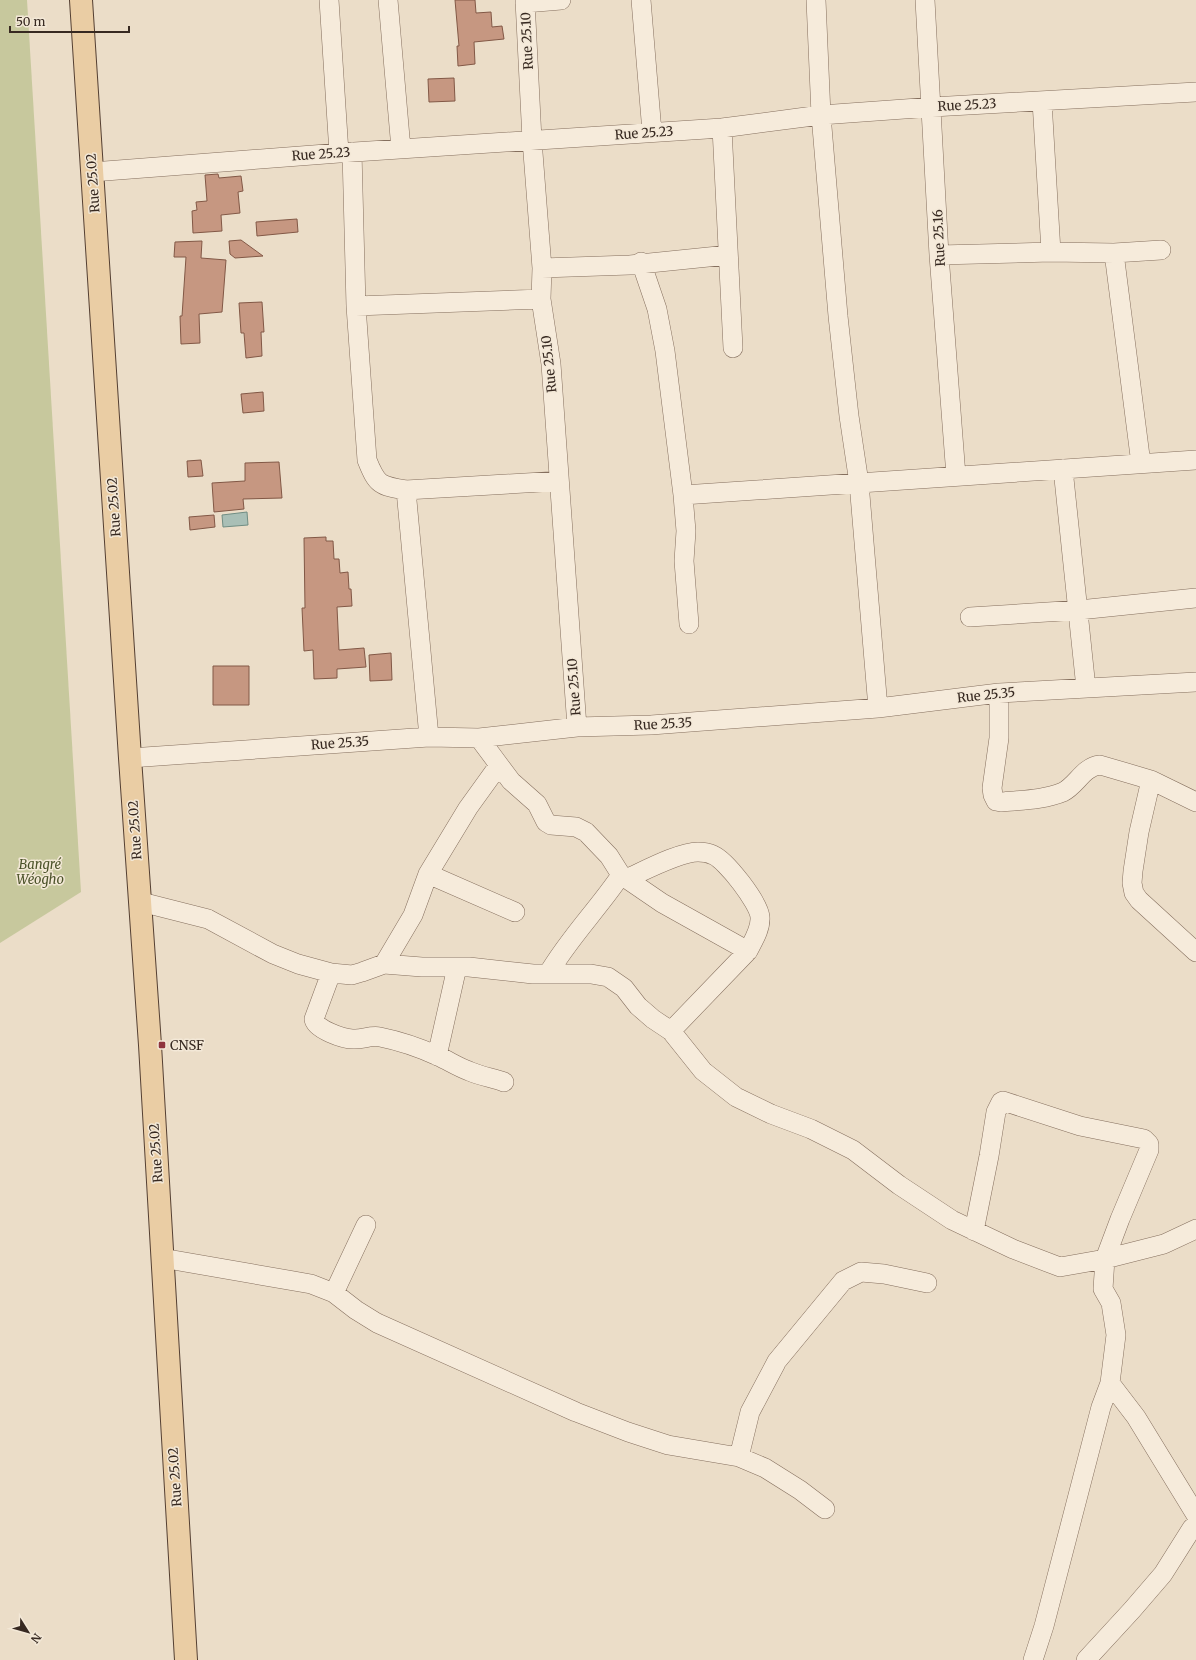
<svg xmlns="http://www.w3.org/2000/svg" width="1196" height="1660" font-family="Merriweather,serif">
<rect width="100%" height="100%" fill="#ebddc8"/>
<path fill="#c7c89d" d="M0,0H27L81,892L0,943Z"/>
<path fill="#a9bfb6" stroke="#708d83" d="M247,512L248,525L223,527L222,515Z"/>
<path fill="#c69781" stroke="#825846" d="M455,0H475L476,13L491,12L492,27L502,26L504,39L474,42L475,64L458,66L457,46H459Z
M454,78L455,101L429,102L428,79Z
M218,174L219,178L241,176L243,191L238,192L240,213L221,215L222,231L193,233L192,211L197,210L196,202L207,201L205,175Z
M297,219L298,232L257,236L256,222Z
M241,240L263,256L235,258L230,254L229,241Z
M202,241L201,258L226,260L222,312L199,314L200,343L181,344L180,316H182L186,257H174L175,242Z
M262,302L264,332H261L262,356L246,358L244,333H241L239,303Z
M263,392L264,411L243,413L241,394Z
M201,460L203,476L188,477L187,461Z
M279,462L282,498L243,499L244,509L214,512L212,483L245,481V463Z
M214,515L215,527L190,530L189,517Z
M326,537V541H333L334,559H339L340,573L348,572L349,589H351L352,606L337,607L339,650L364,648L366,667L337,669V678L314,679L313,650L304,651L302,608H305L304,538Z
M391,653L392,680L370,681L369,655Z
M213,666H249V705H213Z"/>
<g fill="none" stroke-linecap="round" stroke-linejoin="round">
<defs>
<path id="minor" d="M329,0L339,153
M388,0L401,149
M525,0L532,140L542,268L541,299L551,364L577,727
M641,0L652,132
M816,0L821,115L838,316L849,416L859,483L878,708
M925,0L939,255L956,476
M525,3L561,0
M1042,101L1051,252
M722,128L733,348
M352,152L356,306L367,460C377,485 380,486 406,490L559,481
M92,172L339,153L722,128L821,115L932,107L1196,92
M1114,253L1141,464
M939,255L1051,252L1114,253L1161,250
M641,262L657,309L665,351L683,495L686,531L684,561L689,624
M542,268L630,265L728,255
M356,306L541,299
M1063,469L1086,688
M406,490L429,737
M683,495L1196,460
M970,617L1079,610L1196,598
M999,693V738L992,788L993,795L996,801L1001,802C1021,800 1044,800 1063,792C1077,785 1083,767 1100,765L1151,780L1196,802
M479,738L511,781L537,804L546,822L551,825L576,827L586,832L609,856L621,875C598,909 569,938 548,974
M130,758L429,737L479,738L577,727L651,725L878,708L999,693L1196,682
M1151,780L1139,832L1133,871L1132,883L1134,893L1139,900L1196,952
M428,874L515,912
M621,875L662,903L748,951L671,1031
M626,879C644,871 679,852 698,852C702,852 709,853 713,855C726,860 759,903 760,917C761,929 753,941 748,951
M141,902L208,919L273,954L298,964L331,973L352,975L362,972L384,964L422,967H469L533,974H591L608,977L624,988L638,1006L653,1019L671,1031L703,1071L736,1097L771,1114L811,1129L853,1150L899,1185L952,1220L1013,1249L1060,1267L1105,1259L1120,1219L1149,1150V1144L1144,1139L1080,1126L1003,1101L1001,1102L996,1112L989,1156L974,1231
M384,964L413,915L428,874L468,808L499,765
M331,973L314,1019C315,1029 343,1039 353,1039C362,1040 370,1035 380,1037C400,1041 420,1048 438,1056C449,1061 458,1067 469,1071C480,1076 493,1078 504,1082
M437,1056L457,967
M1196,1229L1164,1244L1105,1259L1103,1289L1111,1303L1116,1335L1110,1383L1136,1417L1196,1515
M162,1258L311,1284L334,1293L366,1225
M334,1293L356,1310L377,1323L576,1412L628,1432L668,1445L739,1457L765,1468L800,1490L825,1509
M739,1457L750,1412L777,1361L843,1281L861,1272L884,1274L927,1283
M1033,1660L1044,1626L1101,1407L1110,1383
M1086,1660L1132,1610L1163,1574L1192,1528L1196,1525"/>
<path id="major" d="M81,0L130,758L150,1045L186,1660"/>
</defs>
<use href="#minor" stroke="#856f5e" stroke-width="20"/>
<use href="#major" stroke="#543f32" stroke-width="24"/>
<use href="#minor" stroke="#f6ebdb" stroke-width="19"/>
<use href="#major" stroke="#eacda4" stroke-width="22"/>
</g>
<rect fill="#8f343d" stroke="#f3e8d7" stroke-width="1.5" x="158" y="1041" width="8" height="8" rx="2"/>
<g text-anchor="middle" dominant-baseline="central" stroke-width="3" stroke-linejoin="round" paint-order="stroke">
<g font-size="13" fill="#372921" stroke="#f3e8d7">
<text transform="translate(527 41) rotate(-93)">Rue 25.10</text>
<text transform="translate(967 105) rotate(-3)">Rue 25.23</text>
<text transform="translate(644 133) rotate(-4)">Rue 25.23</text>
<text transform="translate(321 154) rotate(-4)">Rue 25.23</text>
<text transform="translate(93 183) rotate(-94)">Rue 25.02</text>
<text transform="translate(939 238) rotate(-93)">Rue 25.16</text>
<text transform="translate(549 364) rotate(-96)">Rue 25.10</text>
<text transform="translate(114 507) rotate(-94)">Rue 25.02</text>
<text transform="translate(574 687) rotate(-94)">Rue 25.10</text>
<text transform="translate(986 695) rotate(-6)">Rue 25.35</text>
<text transform="translate(663 724) rotate(-3)">Rue 25.35</text>
<text transform="translate(340 743) rotate(-4)">Rue 25.35</text>
<text transform="translate(135 830) rotate(-94)">Rue 25.02</text>
<text transform="translate(156 1153) rotate(-94)">Rue 25.02</text>
<text transform="translate(175 1477) rotate(-94)">Rue 25.02</text>
</g>
<g font-size="13" font-style="italic" fill="#4b5229" stroke="#f3e8d7">
<text x="40" y="864">Bangré<tspan x="40" dy="15">Wéogho</tspan></text>
</g>
<g font-size="13" fill="#372921" stroke="#f3e8d7" text-anchor="start">
<text x="170" y="1045">CNSF</text>
</g>
</g>
<g transform="translate(28 1632) rotate(127)" stroke="#f3e8d7" stroke-width="3" paint-order="stroke">
<path d="M0-3L7 15L0 10L-7 15Z" fill="#372921"/>
<text y="-6" font-size="11" font-weight="bold" text-anchor="middle" fill="#372921">N</text>
</g>
<path d="M10 26v6h119v-6" fill="none" stroke="#372921" stroke-width="2"/>
<text x="16" y="26" font-size="12" fill="#372921" stroke="#f3e8d7" stroke-width="3" paint-order="stroke">50 m</text>
</svg>
